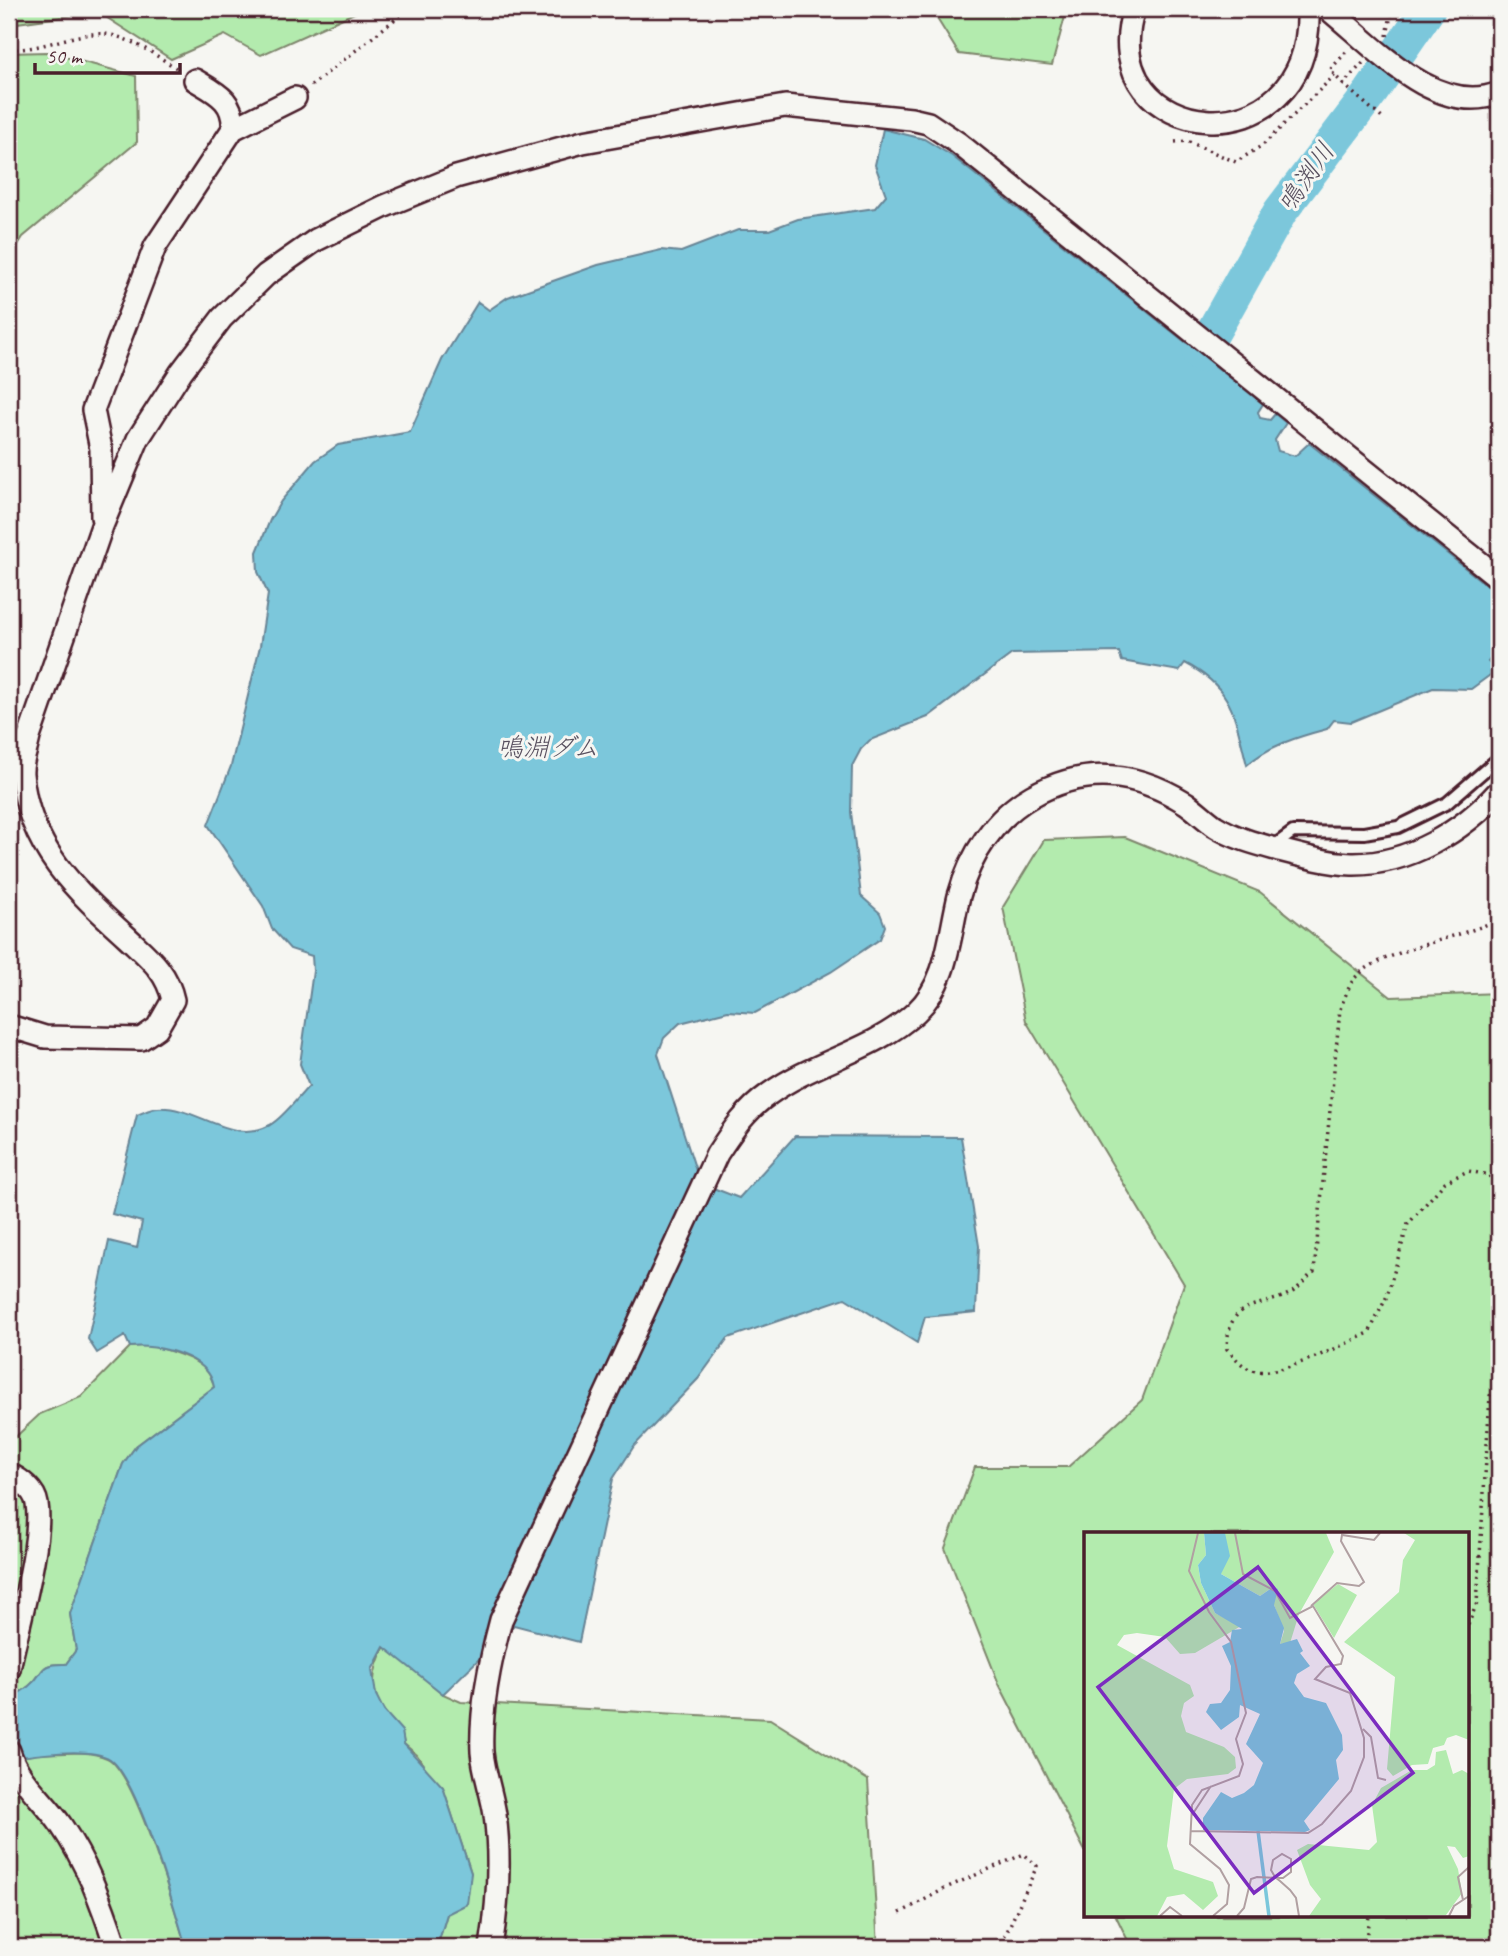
<svg xmlns="http://www.w3.org/2000/svg" width="1508" height="1956" font-family="Caveat,'Klee One',sans-serif">
<rect width="100%" height="100%" fill="#f6f6f2"/>
<filter id="ink" filterUnits="userSpaceOnUse"><feTurbulence type="fractalNoise" baseFrequency=".0143" numOctaves="2"/><feDisplacementMap in="SourceGraphic" scale="14" xChannelSelector="R" yChannelSelector="G"/><feConvolveMatrix kernelMatrix="1 2 1 2 8 2 1 2 1" color-interpolation-filters="sRGB"/></filter>
<g filter="url(#ink)">
<path fill="#b3ebae" stroke="#7e856c" stroke-width="2" d="M9,9H363L261,55L225,35L171,59L98,12L9,24Z
M931,9H1067L1052,65L959,54Z
M46,52L136,76L137,142L23,237L9,259V53Z
M1125,837L1260,892L1391,997L1499,993V1947H1131L1116,1916H1468V1534H1086V1853L999,1684L945,1548L975,1467H1068L1142,1400L1184,1284L1026,1021L1003,907L1044,840Z
M151,1345C174,1353 210,1359 214,1387L136,1446L123,1464L70,1614L76,1650L66,1664C36,1663 46,1673 29,1686C23,1691 15,1695 9,1700V1443L40,1414L81,1397L130,1347Z
M385,1646L443,1694L461,1702L770,1719L868,1780L878,1947H437L447,1914L471,1873L443,1787L429,1774L417,1755L404,1744C402,1730 396,1725 387,1715C368,1691 372,1670 385,1646Z
M37,1754C58,1754 87,1749 107,1758C135,1770 176,1914 186,1947H9V1759Z"/>
<path fill="#7bc7db" stroke="#678495" stroke-width="2" d="M883,129L924,139L952,156L1263,404L1258,412L1260,418L1270,420L1275,414L1286,423L1275,440L1278,451L1295,456L1309,443L1499,595V648L1488,662L1497,670L1471,689L1433,688L1351,722L1334,720L1327,729C1297,737 1270,745 1247,765C1234,715 1234,689 1185,663L1179,671L1122,661L1119,652L1012,654L928,717L870,740L861,749L852,766L851,812L861,896L880,913L885,926L880,939L831,972L755,1013L728,1011L680,1023L664,1038L658,1054L700,1183L739,1198L795,1136L961,1137L979,1246L976,1312L925,1317L917,1343L845,1298L728,1338L698,1379L634,1446L613,1479L579,1642L514,1625L443,1694L384,1647L372,1670L376,1695L384,1711L402,1731L404,1744L443,1787L471,1873L467,1904L447,1914L437,1947H186C175,1910 138,1779 110,1759C90,1746 31,1755 9,1759V1700C15,1695 23,1691 29,1686C46,1673 36,1663 66,1664L76,1650L70,1614L123,1464L136,1446L214,1387C209,1355 157,1344 130,1347L125,1336L97,1353L88,1339L109,1241L137,1248L142,1222L112,1214L137,1115C143,1113 151,1108 158,1108C196,1105 231,1146 270,1125C284,1117 298,1097 309,1086L300,1064L313,971L312,956L290,949L272,929L263,906L208,825L231,766L260,646L268,594L258,572L257,552L270,520L281,501L315,461L338,445L410,432L442,360L478,302L489,310L508,297L598,265L661,250L681,252L738,230H769L798,219L875,208L886,195L875,165Z"/>
<g fill="none" stroke-linecap="round" stroke-linejoin="round">
<path stroke="#7bc7db" stroke-width="35" d="M1200,355L1280,212L1371,92L1428,9"/>
<defs>
<path id="lane" d="M1271,848L1293,832L1364,833L1398,827L1447,803L1499,758"/>
<path id="street" d="M1134,9C1091,145 1314,171 1308,9
M233,129L295,98
M102,517L101,449L93,410L155,247L233,129C235,101 217,93 195,80
M9,1026L45,1037L141,1039L157,1028L173,1000C167,971 148,957 127,937C76,891 28,847 22,774C21,762 27,748 29,737L102,526L138,439L181,372L222,318L266,275L316,240L385,206L456,177L583,142L785,106L911,119L928,123L958,143L1499,578
M9,1474C20,1479 35,1490 37,1504C43,1541 17,1629 9,1669
M9,1751C18,1781 44,1800 61,1825C87,1863 102,1904 116,1947
M491,1947C498,1903 501,1860 495,1815C492,1794 484,1773 482,1752C480,1709 490,1661 501,1620L717,1154C732,1131 746,1110 769,1094C814,1061 874,1051 916,1012C948,982 949,936 959,896C970,855 995,817 1032,796C1085,766 1135,771 1186,803C1196,810 1205,819 1215,826C1234,838 1257,844 1279,850C1302,856 1328,863 1352,864C1408,865 1463,831 1499,791"/>
</defs>
<use href="#lane" stroke="#4a1f2b" stroke-width="16"/>
<use href="#street" stroke="#4a1f2b" stroke-width="26"/>
<path stroke="#4a1f2b" stroke-width="3.5" stroke-dasharray="2 5" stroke-linecap="butt" d="M1387,36L1392,9
M9,49C42,51 75,31 105,34C130,37 157,56 178,69
M1346,52L1330,70L1343,84L1363,63
M1343,84L1382,118
M311,86L408,9
M1175,142L1187,141L1236,162L1263,145L1335,75
M1499,919C1463,938 1377,951 1354,979C1348,987 1344,1000 1340,1009L1314,1272C1307,1277 1301,1286 1294,1291C1261,1311 1228,1295 1227,1349C1235,1357 1241,1366 1252,1370C1277,1379 1344,1344 1369,1333L1387,1296L1408,1224L1445,1182L1468,1171L1489,1175L1499,1198
M1468,1625L1477,1603L1490,1396L1499,1373
M900,1913L948,1887L1024,1854L1037,1866L1000,1947
M1365,1947L1369,1916"/>
<use href="#lane" stroke="#f6f6f2" stroke-width="10"/>
<use href="#street" stroke="#f6f6f2" stroke-width="21"/>
<defs>
<path id="street-bridge" d="M1328,9C1373,45 1436,118 1499,93"/>
</defs>
<use href="#street-bridge" stroke="#4a1f2b" stroke-width="26" stroke-linecap="butt"/>
<use href="#street-bridge" stroke="#f6f6f2" stroke-width="21"/>
</g>
</g>
<g text-anchor="middle" dominant-baseline="central" stroke-width="6" stroke-linejoin="round" paint-order="stroke">
<g font-size="26" font-style="italic" fill="#595160" stroke="#f6f6f2">
<text transform="translate(1306 177) rotate(-55)">鳴渕川</text>
<text x="548" y="747">鳴淵ダム</text>
</g>
</g>
<g transform="translate(1084 1532)">
<rect width="385" height="385" fill="#f6f6f2"/>
<path d="M0,1H120L122,23L114,33L117,51L131,81L157,94L111,121L96,122L81,105L53,101L40,103L33,113L106,153L110,164L100,171L97,184L102,200L140,215L151,225L152,236L144,242L103,247L90,257L83,314L90,337L129,350L134,364L119,378L100,362L83,365L73,384H0ZM141,1H242L250,20L215,82L206,111L196,112L200,99L190,73L189,55L176,64L137,42ZM320,1H385V208L372,203L363,206L360,213L349,216L344,232L328,233L309,244L303,237L311,145L260,110L315,60L319,28L331,8ZM254,52L273,63L250,106L229,72ZM362,218L369,242L378,238L385,242V324L379,326L371,315L363,314L374,337L378,361L362,383L225,384L237,367L226,353L213,318L224,312L285,318L293,310L288,273L297,256L328,238H343L351,233L352,220Z" fill="#b3ebae"/>
<path d="M120,1H141L146,24L137,42L176,64L189,55L194,57L190,73L200,96L196,112L213,107L219,119L216,121L226,134L213,142L210,151L220,165L242,171L258,203L259,218L252,228L255,247L220,289L226,298L221,300L119,298V286L137,260L148,266L160,261L170,253L179,231L162,212L176,182L156,173L155,185L137,198L122,180L126,172L137,171L146,158L147,134L138,114L146,110L148,98L158,97L131,81L117,51L114,33L122,23Z" fill="#7bc7db"/>
<path fill="none" stroke="#7bc7db" stroke-width="3.5" d="M174,299L185,384"/>
<path fill="none" stroke="#b1a0a2" stroke-width="2" d="M114,1L105,39L125,80L147,110L162,181L152,207L159,232L155,244L118,258L108,273L106,312L136,337L145,353L143,372L129,384M227,74L253,51L275,54L280,50L257,9L258,3L290,8L296,1M279,197L287,205L294,246L302,248M108,283L127,254M107,299L224,301L238,292L267,259L280,225V206L266,161L231,147L242,135L257,132L259,124L229,74L206,86L191,59L159,42L151,1M379,368L374,345L385,335M76,384L86,375L98,384M153,384L160,376L167,347L173,345L196,346H199L207,340V327L198,322L189,328L187,338L191,345L196,349L206,358L212,366L215,384M365,384L370,374L385,364"/>
<path fill="#7b2cbf" fill-opacity="0.15" stroke="#7b2cbf" stroke-width="3.5" d="M174,35L329,241L170,361L14,155Z"/>
<rect width="385" height="385" fill="none" stroke="#4a1f2b" stroke-width="3.5"/>
</g>
<rect width="1508" height="1956" fill="none" stroke="#f6f6f2" stroke-width="35"/>
<rect x="18" y="18" width="1473" height="1921" fill="none" stroke="#4a1f2b" stroke-width="2.5" filter="url(#ink)"/>
<path d="M35 63v10h145v-10" fill="none" stroke="#4a1f2b" stroke-width="3.5"/>
<text x="46" y="63" font-size="21" fill="#4a1f2b" stroke="#f6f6f2" stroke-width="5" paint-order="stroke">50 m</text>
</svg>
